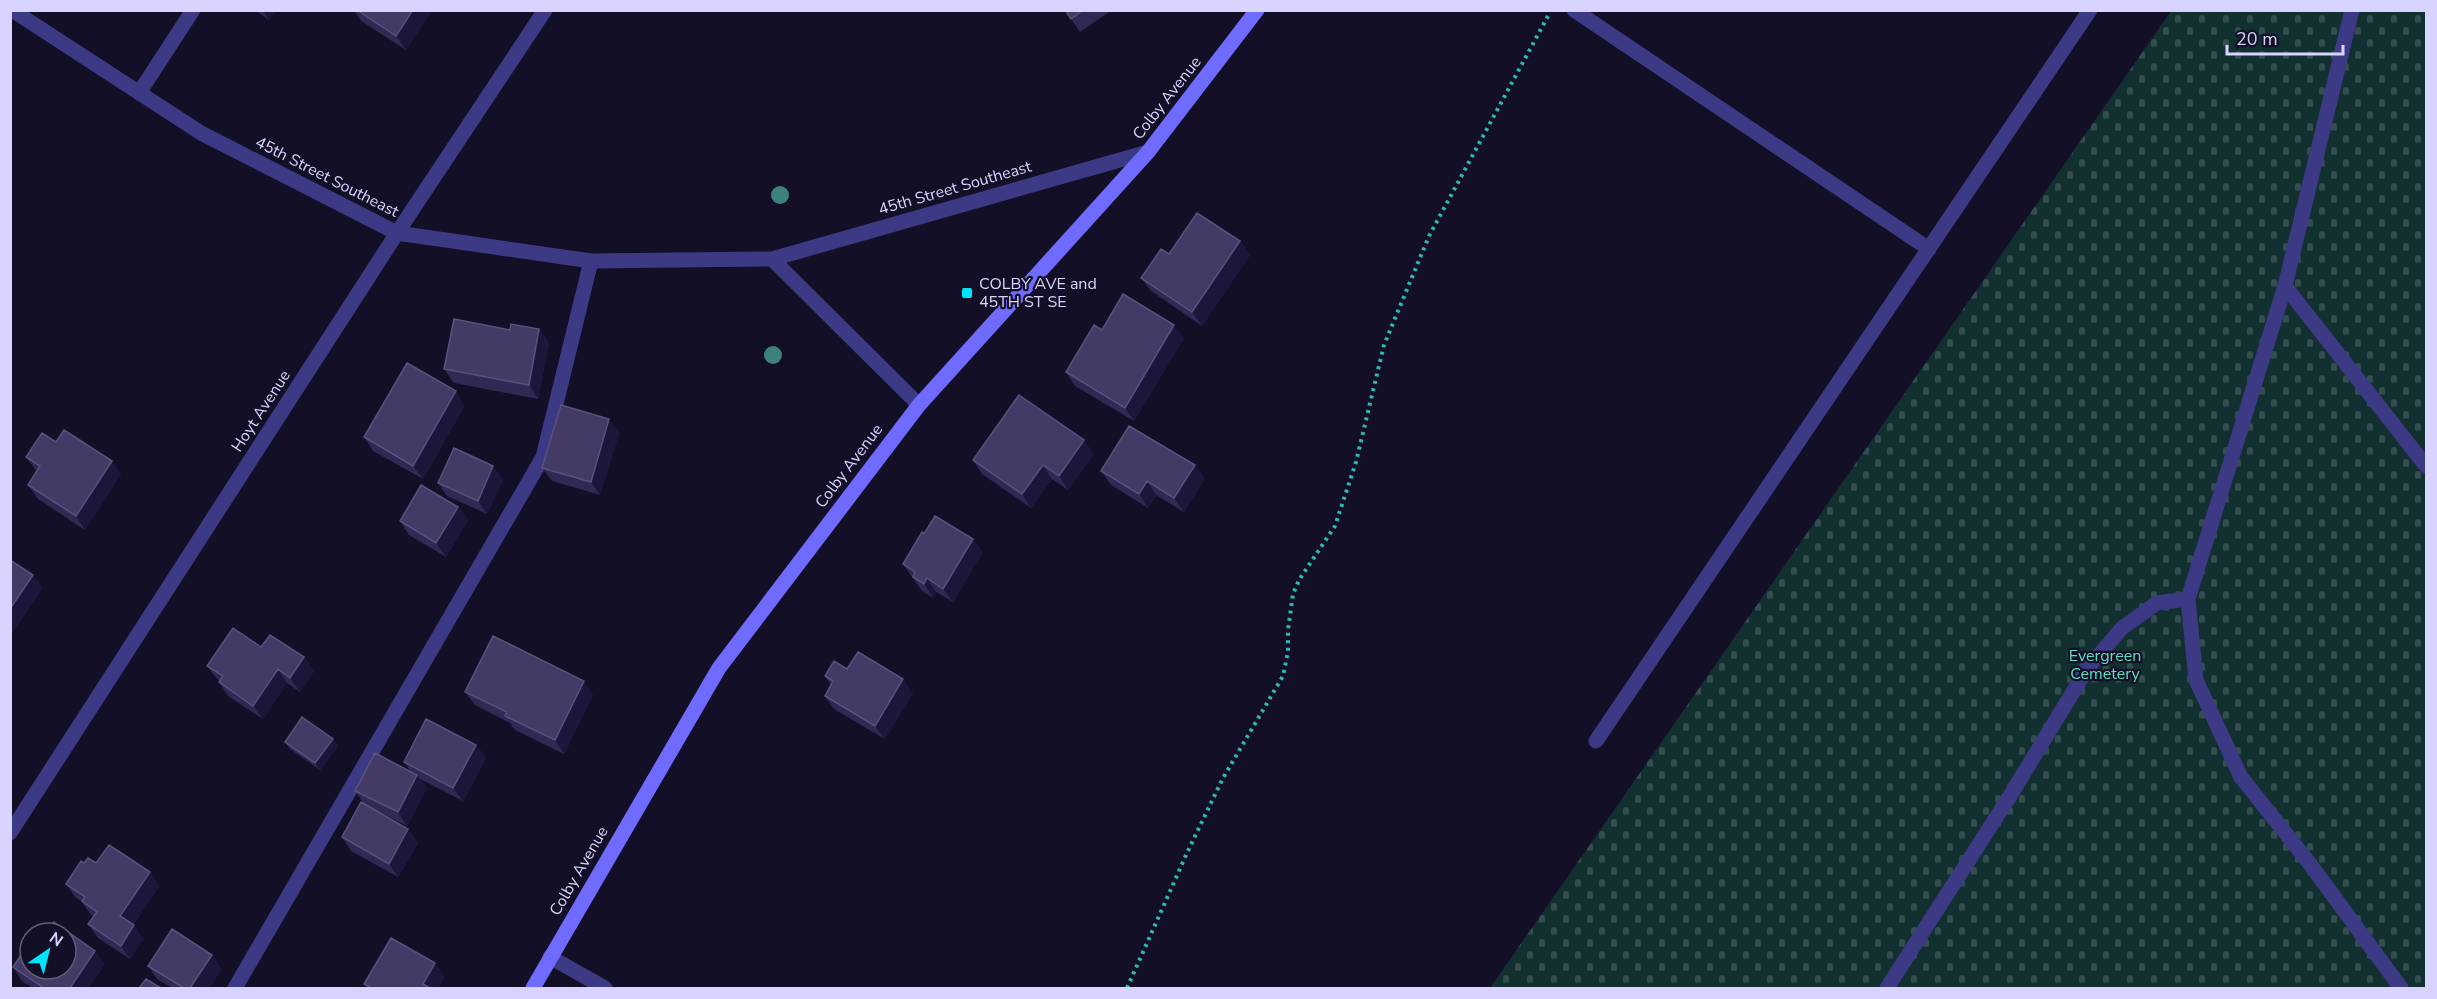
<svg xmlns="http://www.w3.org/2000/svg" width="2437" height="999" font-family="'Nunito Sans',sans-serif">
<defs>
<pattern id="cemetery-stones" width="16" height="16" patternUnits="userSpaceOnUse" patternTransform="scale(1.5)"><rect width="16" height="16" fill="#12302f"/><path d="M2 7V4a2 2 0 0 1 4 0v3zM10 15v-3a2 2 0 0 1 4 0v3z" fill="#344d4e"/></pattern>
</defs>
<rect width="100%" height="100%" fill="#130f26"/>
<path fill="url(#cemetery-stones)" d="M2171,11H2426V988H1490Z"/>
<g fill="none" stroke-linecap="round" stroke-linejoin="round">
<path stroke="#2fb8b0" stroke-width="4" stroke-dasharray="3 4.5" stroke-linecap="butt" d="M1127,988L1187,853L1223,778L1283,676L1288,652V630L1293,594L1299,580L1335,526L1356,462L1384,345L1429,236L1548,16"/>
<path stroke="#3d3a85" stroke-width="15" d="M1574,10L1929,249
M2352,10L2285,286L2188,599L2196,680L2241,777L2310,864L2401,988
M139,93L193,10
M2285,286L2426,466
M1596,741L2090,10
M235,988L543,457L591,261
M1887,988L2008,799L2087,669L2122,628L2157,603L2188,599"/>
<path stroke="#3d3a85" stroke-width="15" d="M12,10L201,133L397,233L591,261L772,259L1148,152
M772,259L919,405
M550,957L605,988"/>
<path stroke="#3d3a85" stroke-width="15" d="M10,833L397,233L545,10"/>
<path stroke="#6f6bff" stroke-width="15" d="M533,988L719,668L919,405L1148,152L1257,10"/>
</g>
<g fill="#3d827b">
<circle cx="780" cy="195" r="9"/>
<circle cx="773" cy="355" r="9"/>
</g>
<path fill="#312854" d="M255,10H275L269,20Z
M354,10H432L406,50L361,21Z
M1065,10H1112L1080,32Z
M1240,241L1250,255L1202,326L1151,291L1141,278L1169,254Z
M539,329L549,343L538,399L454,383L444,369L510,330Z
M1102,330L1184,338L1134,421L1075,386L1066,372Z
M465,405L423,479L373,451L364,437Z
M619,433L600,495L552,481L542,468Z
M56,442L121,474L85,530L38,499L28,485L37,472L26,457Z
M1094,454L1068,490L1052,479L1031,508L982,474L973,460Z
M493,466L503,480L487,514L447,496L438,483Z
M1101,471L1205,478L1184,512L1156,495L1148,508L1111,485Z
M458,507L468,520L446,557L409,535L400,521Z
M924,534L983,552L953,602L936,592L933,598L922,591L903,564Z
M261,647L304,657L314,671L300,692L287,683L263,719L228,696L219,682L220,681L217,679L207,666Z
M847,669L913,693L885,739L834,709L825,696L831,685L825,676Z
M465,692L593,695L564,754L515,730L510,723L475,705Z
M333,739L338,746L320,770L290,749L285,742Z
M476,745L486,758L463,801L420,779L427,788L407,826L370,807L408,829L418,843L398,877L351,851L342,837L364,804L355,791L411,772L404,762Z
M84,863H96L150,872L159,886L133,925L143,939L130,959L98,938L88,924L93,916L91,915L82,902L75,897L66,884Z
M105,964L88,988H33L22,981L13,967L30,969Z
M148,966L222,969L209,988H172L157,979Z"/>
<path fill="#1d163a" d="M263,10H275L269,20Z
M413,10H432L406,50L396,36Z
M1240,241L1250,255L1202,326L1192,312Z
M1174,325L1184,338L1134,421L1125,408Z
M539,329L549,343L538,399L529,385Z
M456,391L465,405L423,479L413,466Z
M609,419L619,433L600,495L591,482Z
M1084,440L1094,454L1068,490L1059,476Z
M112,461L121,474L85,530L76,516Z
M1043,465L1052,479L1031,508L1022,494Z
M1195,465L1205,478L1184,512L1174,498Z
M493,466L503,480L487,514L478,501Z
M1147,481L1156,495L1148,508L1139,494Z
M458,507L468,520L446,557L436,543Z
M973,539L983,552L953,602L943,589Z
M33,575L43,588L10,637V609Z
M927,578L936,592L933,598L924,584Z
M304,657L314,671L300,692L290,678Z
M278,669L287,683L263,719L253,706Z
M903,679L913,693L885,739L875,726Z
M584,681L593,695L564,754L555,740Z
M333,739L338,746L320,770L315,763Z
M476,745L486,758L463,801L453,788Z
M417,775L427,788L407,826L398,812Z
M408,829L418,843L398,877L389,864Z
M150,872L159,886L130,929L120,916Z
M134,925L143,939L130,959L121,946Z
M95,951L105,964L88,988H70Z
M212,955L222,969L209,988H190Z
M435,963L445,977L438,988H427L423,984Z"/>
<path fill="#433a66" stroke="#5a527e" stroke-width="1.5" d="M357,10H413L396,36Z
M1065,10H1083L1071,19Z
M1197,213L1240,241L1192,312L1141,278L1161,249L1169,254Z
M1123,294L1174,325L1125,408L1066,372L1094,325L1102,330Z
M454,319L510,330L511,324L539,329L529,385L444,369Z
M407,363L456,391L413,466L364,437Z
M1019,395L1084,440L1059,476L1043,465L1022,494L973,460Z
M561,405L609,419L591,482L542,468Z
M1129,426L1195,465L1174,498L1147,481L1139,494L1101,471Z
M64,430L112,461L76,516L28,485L40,466L26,457L42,433L56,442Z
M454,448L493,466L478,501L438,483Z
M421,485L458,507L436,543L400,521Z
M935,516L973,539L943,589L927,578L924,584L913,577L915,572L903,564L922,532L924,534Z
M10,560L33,575L10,609Z
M233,628L261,647L270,635L304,657L290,678L278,669L253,706L219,682L223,676L207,666Z
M493,636L584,681L555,740L505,716L507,712L465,692Z
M858,652L903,679L875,726L825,696L833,681L825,676L834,661L847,669Z
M302,717L333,739L315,763L285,742Z
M426,719L476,745L453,788L404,762Z
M375,753L417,775L398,812L355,791Z
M361,802L408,829L389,864L342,837Z
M109,845L150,872L120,916L134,925L121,946L88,924L97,912L82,901L85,897L66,884L81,861L84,863L88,858L96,863Z
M54,922L95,951L70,988H44L13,967L30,941V969H66V933H47Z
M172,929L212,955L190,988H184L148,966Z
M391,938L435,963L423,984L430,988H371L364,984Z
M146,979L161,988H139Z"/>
<rect fill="#00e5ff" stroke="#130f26" stroke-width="2" x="961" y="287" width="12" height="12" rx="3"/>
<g text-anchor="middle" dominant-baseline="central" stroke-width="4.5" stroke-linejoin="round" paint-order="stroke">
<g font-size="16" fill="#d9d4ff" stroke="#130f26">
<text transform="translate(1167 98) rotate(-52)">Colby Avenue</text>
<text transform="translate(327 177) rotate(27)">45th Street Southeast</text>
<text transform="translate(955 188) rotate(-16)">45th Street Southeast</text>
<text transform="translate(261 411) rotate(-57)">Hoyt Avenue</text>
<text transform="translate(849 466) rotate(-53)">Colby Avenue</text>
<text transform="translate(579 871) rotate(-60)">Colby Avenue</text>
</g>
<g font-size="16" fill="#d9d4ff" stroke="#130f26" text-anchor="start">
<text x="979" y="284">COLBY AVE and<tspan x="979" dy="18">45TH ST SE</tspan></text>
</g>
<g font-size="16" fill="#5fe0c0" stroke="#130f26">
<text x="2105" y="656">Evergreen<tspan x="2105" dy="18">Cemetery</tspan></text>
</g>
</g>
<rect width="2437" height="999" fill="none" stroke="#d9d4ff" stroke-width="24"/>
<g transform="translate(48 951) rotate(35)"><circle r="28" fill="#130f26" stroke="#625e7d" stroke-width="1.5"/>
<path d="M0-4.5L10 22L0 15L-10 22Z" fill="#00e5ff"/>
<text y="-9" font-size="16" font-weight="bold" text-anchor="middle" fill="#d9d4ff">N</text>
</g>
<path d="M2227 45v9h116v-9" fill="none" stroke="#d9d4ff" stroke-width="3"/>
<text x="2236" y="45" font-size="18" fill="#d9d4ff" stroke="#130f26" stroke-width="4.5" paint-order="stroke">20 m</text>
</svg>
